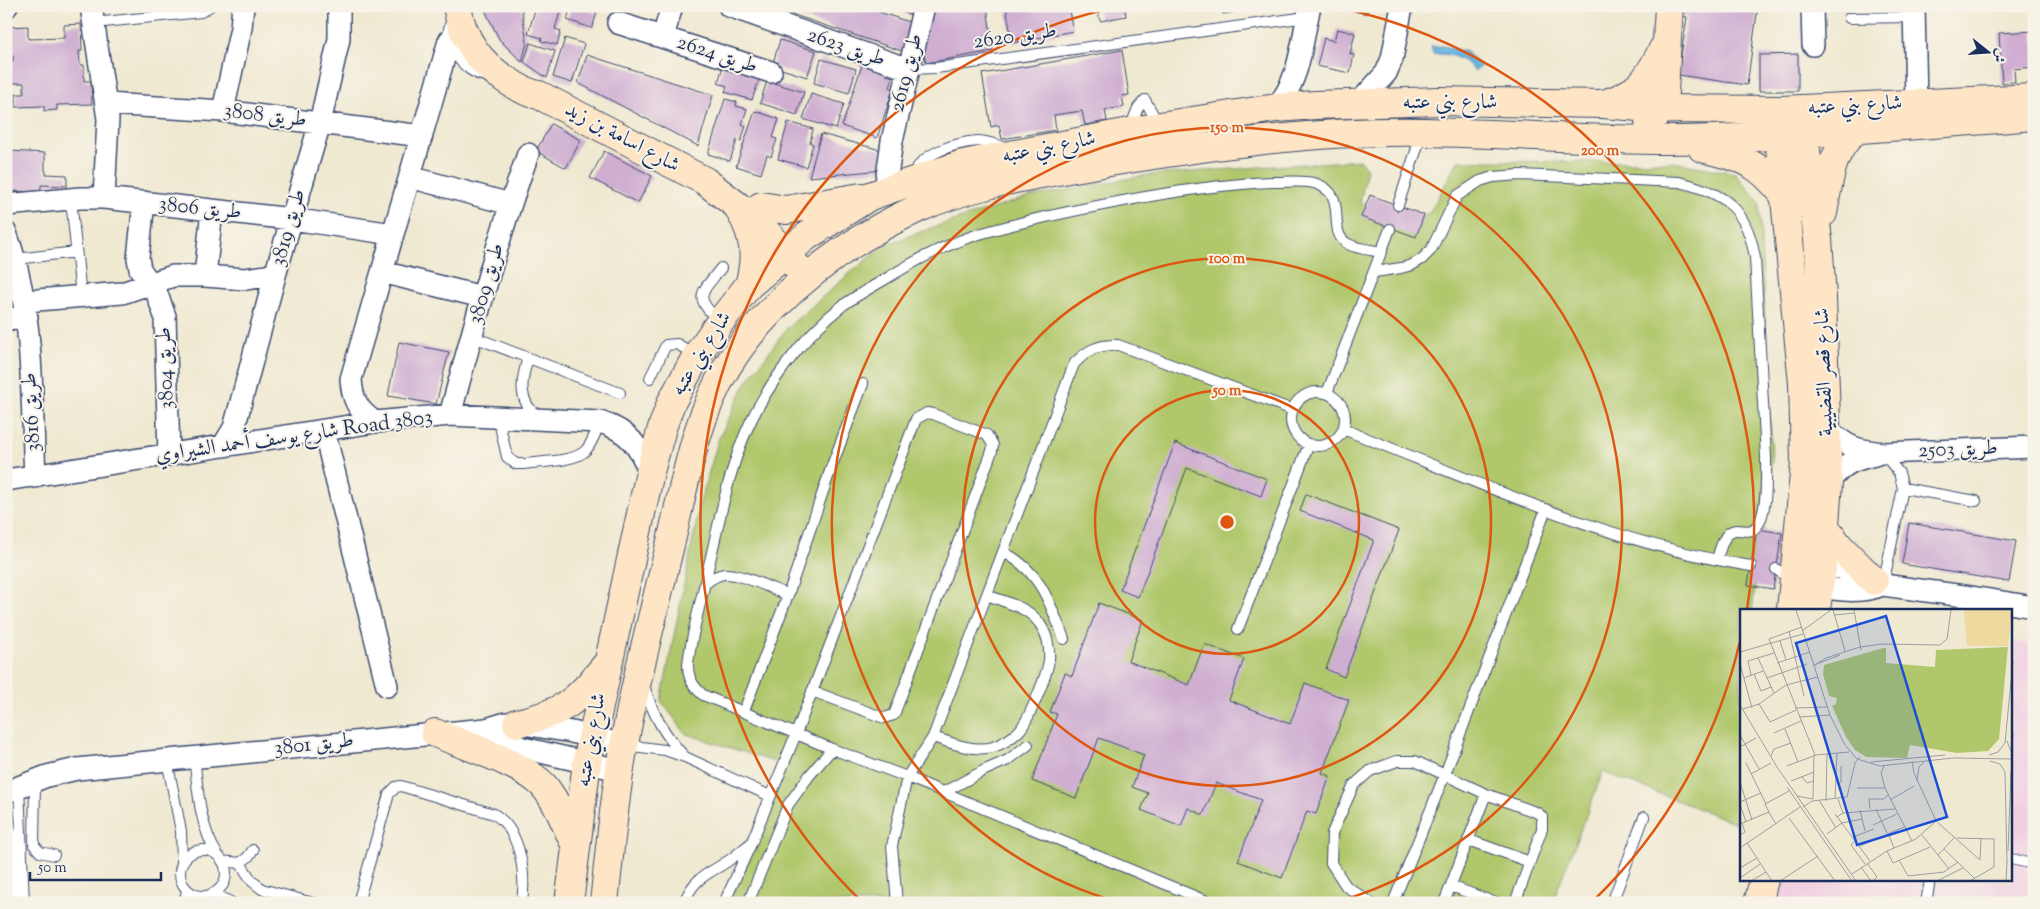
<svg xmlns="http://www.w3.org/2000/svg" width="2040" height="909" font-family="'Sorts Mill Goudy',Amiri,serif">
<rect width="100%" height="100%" fill="#f7f3e8"/>
<filter id="ink" filterUnits="userSpaceOnUse"><feTurbulence type="fractalNoise" baseFrequency=".02" numOctaves="2"/><feDisplacementMap in="SourceGraphic" scale="10" xChannelSelector="R" yChannelSelector="G"/><feConvolveMatrix kernelMatrix="1 2 1 2 8 2 1 2 1" color-interpolation-filters="sRGB"/></filter>
<filter id="wash" filterUnits="userSpaceOnUse"><feTurbulence type="fractalNoise" baseFrequency=".0096" numOctaves="4" result="noise"/><feDisplacementMap in="SourceGraphic" scale="20" xChannelSelector="R" yChannelSelector="G"/><feGaussianBlur stdDeviation="1.12" result="paint"/><feColorMatrix in="noise" values="0 0 0 0 0 0 0 0 0 0 0 0 0 0 0 0 0 1.4 0 .05"/><feComposite in="paint" operator="in"/></filter>
<g filter="url(#wash)">
<rect width="100%" height="100%" fill="#f0e9d1"/>
<path fill="#f1d0e2" d="M2011,641L2034,644V903H1775L1779,880H2011Z"/>
<path fill="#b0c76c" stroke="#667b65" d="M1360,160L1367,169L1360,203L1420,225L1424,215L1430,212L1458,161L1673,162L1735,173L1759,202L1772,461L1752,610H1741V813L1738,824L1603,772L1552,903H723L781,764L686,734L661,701L701,499L719,438L746,383L787,328L849,274L887,244L937,226L1029,197L1148,175Z"/>
<path fill="#68b6e2" stroke="#4272a0" d="M1443,46L1466,52L1481,66L1474,71C1466,58 1448,53 1433,54L1431,47Z"/>
<g id="blocks">
<path fill="#cfaed2" d="M485,6H521L527,43L522,62L499,39L485,10Z
M536,6H562L555,29L561,31L557,45L541,41L542,38L528,34Z
M571,6L597,13L592,28L567,20Z
M787,6H861L912,23L902,51L785,12Z
M885,6H917L913,16Z
M931,6H987L993,51L926,63L921,34Z
M1006,6H1068L1073,31L1012,43Z
M1097,6H1124L1126,16L1100,21Z
M1221,6H1263V7L1223,14Z
M1337,6H1369L1366,14Z
M1682,6H1758L1747,85L1678,75L1687,17L1680,16Z
M81,24L82,51H79L80,65H84V81H91L92,104L57,105V110L44,111V106L16,107V94H24V83H10L9,61H13V56H9L8,27L28,26V39L64,38V25Z
M1337,29L1355,33L1350,54L1354,55L1350,73L1317,66L1324,38L1334,41Z
M2034,31V67L2014,69L2015,82L2002,83L1999,33Z
M565,38L584,44L572,83L553,77Z
M780,40L816,51L807,77L772,66Z
M530,43L555,51L547,78L524,62Z
M1122,50L1129,95L1122,96L1124,107L1105,110L1107,121L1085,125L1082,111L1054,115L1056,130L1002,139L999,125L991,127L982,74Z
M1798,54V91H1759V55Z
M587,55L713,95L698,146L578,83Z
M821,59L856,69L849,93L814,83Z
M863,62L887,70L886,75L893,77L890,88L893,89L877,138L842,126Z
M723,66L761,74L752,100L725,92L727,86L718,83Z
M767,81L804,92L797,115L760,103Z
M811,94L844,104L836,129L803,119Z
M725,99L737,102L736,106L747,109L742,124L746,126L741,141L737,140L730,161L708,154Z
M755,111L779,119L773,138L777,139L771,157L767,155L761,174L736,166Z
M788,122L813,129L810,143L813,144L806,167L778,159Z
M551,124L581,140L566,168L536,151Z
M821,134L888,152L883,170L809,177Z
M8,151L45,153V171H46V174L67,175V186L41,185V192L6,191Z
M604,151L652,176L638,203L590,178Z
M1370,195L1424,215L1416,237L1361,217Z
M399,342L449,352L436,404L388,396Z
M1175,443L1267,479L1261,496L1187,468L1138,597L1120,590Z
M1306,494L1399,530L1344,677L1326,669L1374,540L1300,511Z
M1909,523L2016,541L2009,582L1902,564Z
M1757,529L1782,533L1773,589L1748,585Z
M1099,603L1143,620L1128,661L1189,685L1204,644L1244,659L1229,700L1290,724L1305,683L1349,700L1322,773L1330,776L1316,814L1307,811L1282,878L1238,861L1261,800L1216,783L1203,815L1188,808L1181,826L1141,810L1148,793L1132,787L1144,755L1099,738L1076,798L1032,781L1057,714L1050,712L1065,673L1072,676Z"/>
</g>
</g>
<g filter="url(#ink)">
<use href="#blocks" fill-opacity="0" stroke="#3b4b6f" stroke-width="1"/>
<g fill="none" stroke-linecap="round" stroke-linejoin="round">
<defs>
<path id="lane" d="M454,18C437,39 464,74 486,76
M1849,18L1914,17
M94,23L201,12L210,6
M908,69L936,68L1307,17
M1130,128L1138,108L1145,100L1155,118L1162,122
M913,176C921,153 954,143 978,141C986,141 996,145 1004,147
M71,199L81,296
M1398,205L1422,133
M16,259L76,252
M1375,272L1401,268L1412,265L1422,259L1431,250L1457,196L1480,181L1493,177L1520,175L1679,182C1726,193 1747,209 1755,258L1766,457C1766,473 1768,513 1757,526C1744,542 1729,509 1717,560
M720,322C693,296 700,295 721,268
M471,336L620,393
M528,358C521,380 517,402 539,417
M650,378L666,345L677,344L696,355
M1291 419a27 27 0 1 1 54 0a27 27 0 1 1-54 0Z
M1327,393L1390,229
M498,417L507,457L516,464H523C538,462 576,462 586,450C593,442 596,431 600,422
M1343,429C1476,481 1609,544 1751,566
M1903,488L1976,501
M1003,552C1040,570 1050,603 1064,639
M1776,569L1791,580
M706,583C711,579 716,575 724,574C741,573 772,589 788,595
M1883,585L1903,488L1899,473L1884,454
M1238,629L1309,444
M644,685C652,713 664,735 684,756
M744,711L788,595L831,468L863,384
M933,737C952,743 972,752 993,747C1002,744 1012,738 1019,731C1029,720 1047,675 1049,660C1050,648 1047,634 1040,624C1029,607 1004,602 987,595
M625,745L665,750L685,757L770,796
M194,756C198,790 199,825 217,854
M167,760L181,831L182,862
M35,781L34,845L40,852L54,855
M19,787L24,903
M944,792L985,770L1008,760L1028,745
M6,807L11,833L14,903
M1469,840L1530,862
M180 873a23 23 0 1 1 46 0a23 23 0 1 1-46 0Z
M2011,859L2034,864
M222,861L240,863L252,881L262,889L313,903
M240,863L248,857L253,850
M1451,886L1496,903
M213,893L232,903
M184,903L187,890
M358,903L389,794L396,787L401,786L494,814C521,831 526,873 522,903
M684,903C694,877 707,875 728,861C736,856 743,849 750,844
M724,903L751,844L796,734L916,419L927,413L933,414L987,435L993,445L992,451L894,715L884,718L812,691
M748,903L788,805L809,776L832,749
M897,903L892,846L899,814L907,777L933,737L1074,364C1087,350 1099,344 1118,345L1293,410
M1211,903L907,777L832,749L703,695C692,685 688,678 688,664C692,631 702,598 709,565C719,523 727,479 743,439C762,391 802,337 842,306C857,295 874,286 889,277C916,260 945,245 976,235C1022,221 1071,211 1118,202C1170,192 1221,184 1273,182C1287,182 1301,180 1314,183C1352,194 1324,231 1348,244C1357,249 1372,250 1382,252
M1371,903L1346,886L1331,863L1332,833L1354,785L1370,771L1397,761H1415L1486,794L1538,813L1542,817V829L1515,903
M1393,903L1445,774L1546,509
M1444,903L1486,794
M1612,903L1644,817
M1926,903L1930,880"/>
<path id="street" d="M91,6L108,119L104,198
M729,6L908,69
M1812,6L1813,45
M1914,6L1916,103
M6,7L7,6
M618,23L771,72
M663,37L672,6
M107,104L223,111L422,136
M1357,105L1386,73L1392,59L1402,6
M1276,108C1301,78 1301,43 1310,6
M223,111L241,28L243,6
M410,177L510,204
M885,190L892,141L924,6
M144,202L138,258L140,269L157,294L165,316L169,455
M6,205L80,198H104L292,219L393,234
M6,233C35,311 31,396 35,477
M382,272L482,297
M205,276L212,210
M25,301L122,293L173,276H205L245,279L267,276L276,272
M6,319L27,317
M450,415C474,327 497,240 528,154
M375,422C358,411 352,399 351,379L449,41
M1827,429C1849,448 1855,450 1883,453L2034,447
M324,430L387,686
M223,446L234,428L276,272L320,123L339,39V6
M6,480L375,422L450,415L600,422C629,431 638,445 650,472
M1828,483C1843,464 1852,460 1875,455
M1807,565L1839,568L1854,572L1883,585L1964,596L2034,607
M1804,584C1828,589 1860,595 1882,585
M486,729L506,742L523,748L619,770
M6,792L47,776L77,769L486,729L506,723H517L572,732L624,745"/>
<path id="secondary" d="M457,6C462,39 480,64 508,81C518,88 527,93 539,95L705,181L756,220L798,268
M1604,104C1640,92 1646,82 1663,49
M1785,119L1779,137L1803,384L1805,463L1791,610
M1794,119L1804,135L1818,239L1822,297L1828,483L1822,566L1816,610
M1649,121L1663,109L1669,6
M1702,148C1743,158 1757,161 1784,195
M761,206L786,210L861,197
M740,211C755,236 757,258 749,285
M1823,213C1829,182 1830,151 1856,130
M1825,528L1840,547L1874,581
M517,723C566,712 575,702 606,665
M435,733C464,745 523,764 543,785C558,802 566,826 576,846
M569,903L587,762L650,472L662,428L671,403L697,355L720,322L749,285L807,236L870,196L963,164L1166,125L1276,108L1315,105L1440,101L1603,104L1663,109L1781,110L2034,98
M604,903C609,858 613,813 620,768C632,692 653,616 671,541C685,483 695,419 727,367C768,299 847,240 919,208C974,183 1038,175 1097,164C1205,146 1314,130 1424,132C1505,133 1586,140 1666,140C1731,140 1795,135 1860,129C1918,125 1976,121 2034,116
M1758,903L1764,880"/>
</defs>
<use href="#lane" stroke="#3b4b6f" stroke-width="12"/>
<use href="#street" stroke="#3b4b6f" stroke-width="24"/>
<use href="#secondary" stroke="#3b4b6f" stroke-width="30"/>
<use href="#lane" stroke="#fff" stroke-width="10"/>
<use href="#street" stroke="#fff" stroke-width="21"/>
<use href="#secondary" stroke="#fde5c5" stroke-width="28"/>
</g>
</g>
<g fill="none" stroke="#de5710" stroke-width="2.5">
<circle cx="1227" cy="522" r="132"/>
<circle cx="1227" cy="522" r="264"/>
<path d="M1121 903A395 395 0 1 1 1333 903"/>
<path d="M1740 641A527 527 0 0 1 1593 901M861 901A527 527 0 0 1 1117 7M1337 7A527 527 0 0 1 1747 609"/>
</g>
<g text-anchor="middle" dominant-baseline="central" stroke-width="4" stroke-linejoin="round" paint-order="stroke">
<g font-size="21" fill="#1b2f5e" stroke="#f7f3e8">
<text transform="translate(1015 37) rotate(-8)">طريق 2620</text>
<text transform="translate(846 48) rotate(19)">طريق 2623</text>
<text transform="translate(717 55) rotate(18)">طريق 2624</text>
<text transform="translate(907 73) rotate(-76)">طريق 2619</text>
<text x="1450" y="103">شارع بني عتبه</text>
<text transform="translate(1855 106) rotate(-3)">شارع بني عتبه</text>
<text transform="translate(265 116) rotate(7)">طريق 3808</text>
<text transform="translate(622 138) rotate(28)">شارع اسامة بن زيد</text>
<text transform="translate(1049 148) rotate(-11)">شارع بني عتبه</text>
<text transform="translate(200 209) rotate(6)">طريق 3806</text>
<text transform="translate(289 228) rotate(-74)">طريق 3819</text>
<text transform="translate(487 284) rotate(-74)">طريق 3809</text>
<text transform="translate(702 354) rotate(-58)">شارع بني عتبه</text>
<text transform="translate(166 368) rotate(-92)">طريق 3804</text>
<text transform="translate(1825 372) rotate(-92)">شارع قصر القضيبية</text>
<text transform="translate(32 412) rotate(-93)">طريق 3816</text>
<text transform="translate(294 437) rotate(-8)">شارع يوسف أحمد الشيراوي Road 3803</text>
<text transform="translate(1958 450) rotate(-2)">طريق 2503</text>
<text transform="translate(592 740) rotate(-80)">شارع بني عتبه</text>
<text transform="translate(314 745) rotate(-6)">طريق 3801</text>
</g>
</g>
<g transform="translate(1740 609)">
<rect width="272" height="272" fill="#f0e9d1"/>
<path d="M268,38L259,130L248,142L217,144L170,136L167,149L126,148L115,141L106,128L92,97L96,95L97,89L89,87L83,65L84,56L143,39H146V54L195,58L196,41Z" fill="#b0c76c"/>
<path d="M224,1H272L268,37H227Z" fill="#eeda9e"/>
<path fill="none" stroke="#9b9fa3" stroke-width="1" d="M56,1L90,106L105,136L117,150L140,157L213,149L273,150M93,1L105,42M114,1L121,41M95,6L114,4M62,18L29,30L75,146M49,22L64,87M62,22L91,1M40,32L46,51M0,43L63,25M18,49L34,84M37,54L70,43M0,55L12,99M74,56L100,46M75,56L86,49L120,38L143,35L200,36L207,30L211,1M14,65L21,82L31,78M11,66L8,52L34,44M4,69L23,62M27,69L67,55M19,95L30,113L56,101M0,96L37,158L116,272M55,99L87,98M3,100L19,95L46,76L78,68M59,108L90,106M45,120L58,153M34,124L61,112M0,126L19,160M267,132L273,147M0,138L16,129M272,138L273,123M249,146L258,143L265,134L273,52M31,147L34,140L51,134M172,152L174,164L196,212L240,251L241,230M250,152L260,155L265,163L267,254M131,153L205,146M6,154L26,195M47,157L76,146L109,143M144,157L141,164L145,179L172,232M11,165L31,154M62,168L67,174L74,172M177,171L179,158L184,153M51,172L74,163M0,173L12,211M101,174V157M47,178L112,272M117,179H145M57,187L73,190M73,190L74,146M95,190L97,144M79,191L96,219M150,191L174,177M86,192L87,144M0,193L21,184M0,195L6,213M63,198L72,192L107,188L115,154L120,148M130,200L129,190H144L148,186M136,200L147,224M120,201L125,222M28,202L36,215M103,204L155,200M95,205L130,252M97,208L103,204L98,190M49,209L95,272M0,215L29,203L25,195L49,182M133,216L157,205M148,224L154,239M87,225L102,214L122,210M0,226L5,223L2,214M182,226L209,260M113,228L134,220M217,229L254,230V258L230,272M115,231L111,236L125,255M7,234L32,272M120,237L164,218M0,239L60,198M204,240L234,269M147,242L153,254L190,238M268,242L271,162M198,246L215,228M159,251L168,267L204,263L218,253M127,254L137,268L133,272M121,258L131,272M0,259L17,249M112,265L147,242L176,230L196,212M0,269L20,255M11,272L26,263M40,272L78,247M197,272L223,259M266,272L267,253"/>
<path fill="#1d4ed8" fill-opacity="0.15" stroke="#1d4ed8" stroke-width="2.5" d="M146,7L207,208L117,236L56,34Z"/>
<rect width="272" height="272" fill="none" stroke="#1b2f5e" stroke-width="2.5"/>
</g>
<circle cx="1227" cy="522" r="8" fill="#de5710" stroke="#f7f3e8" stroke-width="2.5"/>
<g font-size="15" text-anchor="middle" font-weight="bold" fill="#de5710" stroke="#f7f3e8" stroke-width="4" stroke-linejoin="round" paint-order="stroke">
<text x="1227" y="132">150 m</text>
<text x="1600" y="155">200 m</text>
<text x="1227" y="263">100 m</text>
<text x="1227" y="395">50 m</text>
</g>
<rect width="2040" height="909" fill="none" stroke="#f7f3e8" stroke-width="25"/>
<g transform="translate(1988 52) rotate(107)" stroke="#f7f3e8" stroke-width="4" paint-order="stroke">
<path d="M0-4L9 19L0 12L-9 19Z" fill="#1b2f5e"/>
<text y="-8" font-size="14" font-weight="bold" text-anchor="middle" fill="#1b2f5e">ش</text>
</g>
<path d="M30 872v8h131v-8" fill="none" stroke="#1b2f5e" stroke-width="2.5"/>
<text x="38" y="872" font-size="15" fill="#1b2f5e" stroke="#f7f3e8" stroke-width="4" paint-order="stroke">50 m</text>
</svg>
